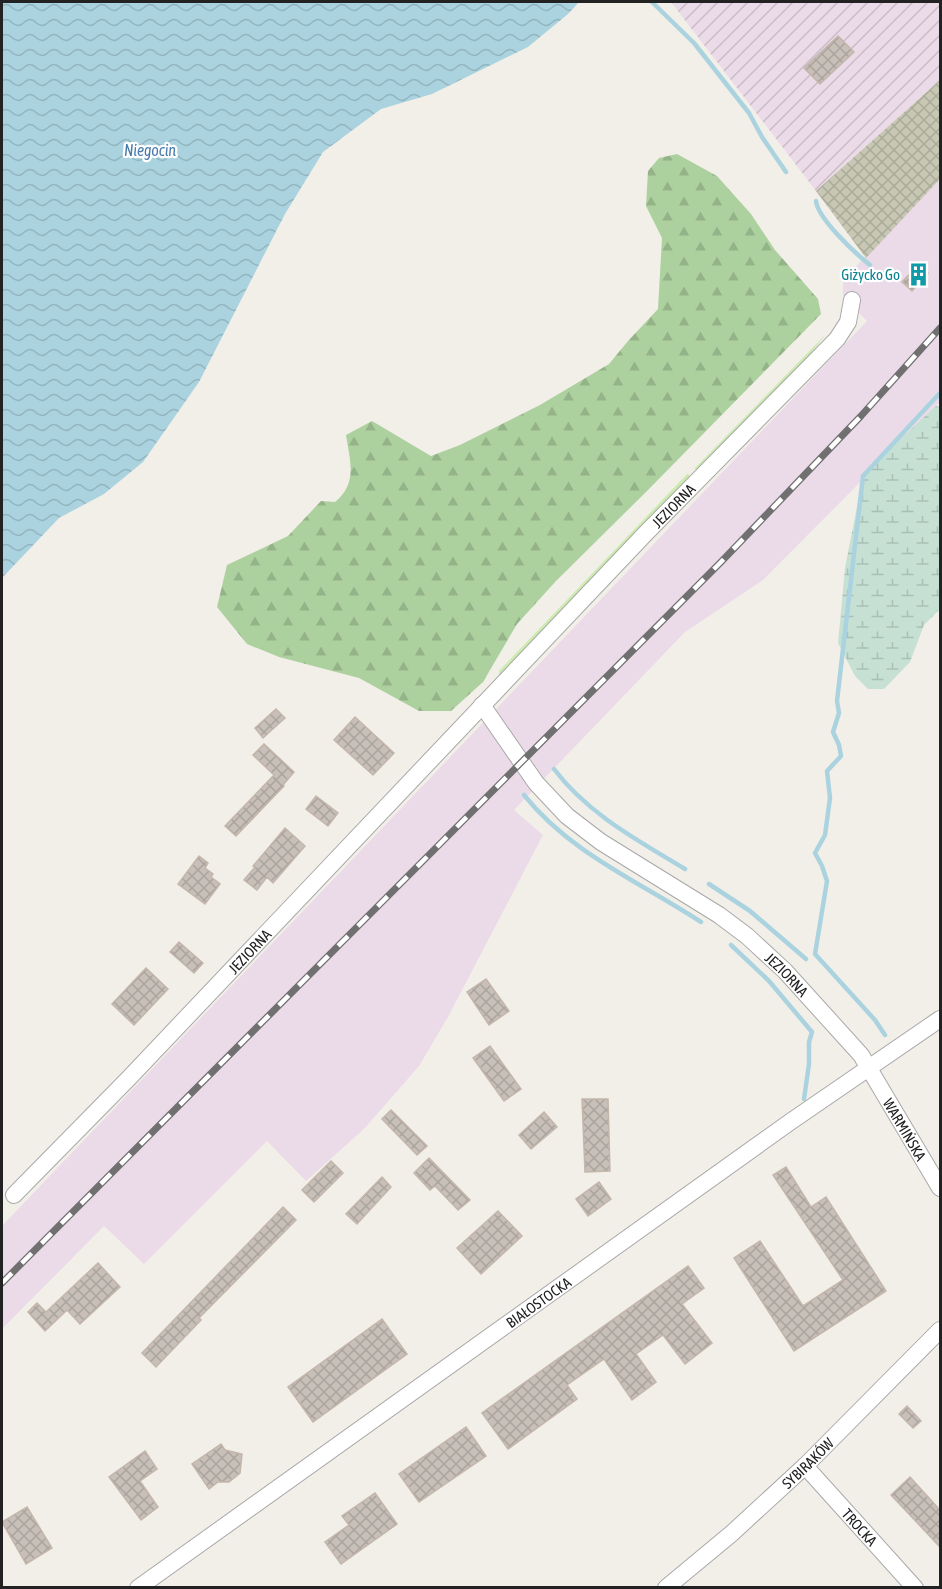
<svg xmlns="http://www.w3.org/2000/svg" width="942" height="1589" font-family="'Asap Condensed',sans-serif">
<defs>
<pattern id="industrial-furrows" width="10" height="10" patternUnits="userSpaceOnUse" patternTransform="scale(1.5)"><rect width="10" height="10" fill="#ebdbe8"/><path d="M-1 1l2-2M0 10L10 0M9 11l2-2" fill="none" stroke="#c9bcc7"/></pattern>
<pattern id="construction-cross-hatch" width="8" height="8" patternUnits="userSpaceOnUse" patternTransform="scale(1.5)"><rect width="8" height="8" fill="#c7c7b4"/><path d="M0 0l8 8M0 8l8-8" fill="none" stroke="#abab9a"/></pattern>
<pattern id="forest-firs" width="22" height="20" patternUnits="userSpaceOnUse" patternTransform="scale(1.5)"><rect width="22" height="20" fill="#add19e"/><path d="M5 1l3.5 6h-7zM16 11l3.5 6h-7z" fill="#95b388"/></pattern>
<pattern id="wetland-marsh" width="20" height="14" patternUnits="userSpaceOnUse" patternTransform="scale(1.5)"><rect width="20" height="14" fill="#c6e0d4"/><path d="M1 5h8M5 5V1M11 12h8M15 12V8" fill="none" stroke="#aac0b6"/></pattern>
<pattern id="water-waves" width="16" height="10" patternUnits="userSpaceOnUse" patternTransform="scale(1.5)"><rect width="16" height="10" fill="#aad3df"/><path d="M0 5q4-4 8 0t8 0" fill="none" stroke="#92b5bf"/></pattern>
<pattern id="building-cross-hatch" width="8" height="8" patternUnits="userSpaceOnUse" patternTransform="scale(1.5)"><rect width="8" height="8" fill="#c7bfb8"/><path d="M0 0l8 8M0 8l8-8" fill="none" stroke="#aba49e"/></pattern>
</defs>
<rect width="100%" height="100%" fill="#f2efe9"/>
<path fill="url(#industrial-furrows)" d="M671,2H940V80L816,191Z"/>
<path fill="#ebdbe8" d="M940,179V402L763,580L685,632L514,810L543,835L448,1017L419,1066L364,1129L306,1181L267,1141L144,1264L104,1226L2,1329V1226L867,321L843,297V280Z"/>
<path fill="url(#construction-cross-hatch)" d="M939,81L940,84V179L866,258L816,191Z"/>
<path fill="#cdebb0" d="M826,334L800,367L698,470L694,469Z
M688,473L690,478L499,678V671Z"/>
<path fill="url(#forest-firs)" d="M677,154L717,176L751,214L775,250L818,299L821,314L647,491L556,581L517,624L483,682L451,711H419L359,678L279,657L247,644L217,607L227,565L288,536L321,501L335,502C358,483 350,461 346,435L372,421L431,456L460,445L540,405L609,364L628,341L658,309L662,238L646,206L648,171L659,158Z"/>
<path fill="url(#wetland-marsh)" d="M936,406L940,407V609L924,625L910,662L884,689H868L855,676L838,643L845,568L863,476L885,453Z"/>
<path fill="url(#water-waves)" d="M2,2H579L568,14L528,47L432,94L381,109L323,152L285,214L199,382L143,462L104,494L59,518L2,578Z"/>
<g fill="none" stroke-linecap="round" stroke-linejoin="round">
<path stroke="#aad3df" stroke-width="4.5" d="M652,2L694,43L749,113L762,137L786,172
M816,201C818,219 856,254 870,265
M554,769C588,814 637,840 685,869
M524,795C570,853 640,882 701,922
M709,884L750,911L806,959
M731,945L769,981L812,1032L809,1042V1064L804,1099
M885,1035L875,1020L815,954L827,881L822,866L815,853L825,835L830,798L827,771L841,756L839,745L833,732L839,713L837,701L863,476L940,393"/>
</g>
<path fill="url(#building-cross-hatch)" stroke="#c4b6ab" stroke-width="1.5" d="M838,36L854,52L820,84L804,68Z
M918,265L928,273L912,291L902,282Z
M276,709L285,718L263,738L255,728Z
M355,717L394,753L373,775L334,740Z
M264,744L294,772L283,785L284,786L236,836L225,826L274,775L253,755Z
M316,796L338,813L328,826L306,809Z
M285,828L305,846L273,883L267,877L257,890L244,880L255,867L253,866Z
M199,856L208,863L205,868L213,874L211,877L220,884L205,904L178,884Z
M179,942L203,963L194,973L170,952Z
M146,968L168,989L134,1025L112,1004Z
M486,979L509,1011L489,1025L467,992Z
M490,1046L521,1089L504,1101L473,1058Z
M582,1099H608L610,1171L585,1172Z
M391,1110L427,1146L417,1155L382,1119Z
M544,1112L557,1127L531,1149L519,1135Z
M429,1158L470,1200L458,1210L435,1186L430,1190L414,1173Z
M331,1161L343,1173L314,1202L302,1190Z
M786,1167L811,1207L826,1197L886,1291L794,1351L734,1258L760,1241L803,1306L843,1280L773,1175Z
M382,1177L391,1187L357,1224L346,1214Z
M599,1182L611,1199L588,1216L576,1199Z
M283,1207L296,1220L199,1318L201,1320L156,1367L142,1353Z
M498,1211L522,1236L481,1274L457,1248Z
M98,1263L120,1287L80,1324L67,1310L45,1331L28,1312L37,1303L46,1312Z
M688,1266L704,1288L682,1304L712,1343L685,1364L663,1335L636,1354L656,1382L632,1400L604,1359L567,1385L577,1399L508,1449L482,1413Z
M382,1319L407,1354L313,1422L288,1387Z
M907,1406L921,1421L913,1428L899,1414Z
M466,1427L486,1456L419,1502L399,1474Z
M221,1444L225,1450L242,1454L240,1473L229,1482H218L209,1489L192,1464Z
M145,1451L157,1469L140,1481L158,1507L141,1520L109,1477Z
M910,1477L940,1510V1547L891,1495Z
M375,1493L397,1524L341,1564L325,1542L349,1525L342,1516Z
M27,1507L52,1548L26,1564L2,1522Z"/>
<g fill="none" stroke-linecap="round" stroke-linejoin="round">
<defs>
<g id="minor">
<path id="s1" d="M482,705L536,783L567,816L601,842L719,915L747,936L785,971L861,1055L940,1188"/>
<path id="s2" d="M14,1195L129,1078L645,534L837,339L848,322L852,300"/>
<path id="s3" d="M805,1466L915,1588"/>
<path id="s4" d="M138,1588L790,1122L940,1019"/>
<path id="s5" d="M666,1588L731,1534L805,1466L940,1330"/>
</g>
</defs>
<use href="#minor" stroke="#a9a9a9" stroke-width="18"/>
<use href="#minor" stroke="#fff" stroke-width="16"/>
<defs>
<path id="rail" d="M2,1283L721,562L861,416L940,328"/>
</defs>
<use href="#rail" stroke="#707070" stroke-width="7"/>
<use href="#rail" stroke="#fff" stroke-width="4.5" stroke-dasharray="14" stroke-linecap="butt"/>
</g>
<defs>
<symbol id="building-bare" viewBox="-9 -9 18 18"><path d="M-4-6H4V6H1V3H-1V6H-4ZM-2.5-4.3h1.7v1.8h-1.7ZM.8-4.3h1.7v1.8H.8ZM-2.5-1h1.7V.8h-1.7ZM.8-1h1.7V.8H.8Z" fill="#0f9aa8" stroke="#fff" stroke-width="2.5" paint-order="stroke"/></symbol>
</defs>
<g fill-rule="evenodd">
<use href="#building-bare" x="902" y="258" width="33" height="33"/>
</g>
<g text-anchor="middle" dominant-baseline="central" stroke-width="4.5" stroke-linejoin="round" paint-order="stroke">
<g font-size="15" fill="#0d838f" stroke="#fff" text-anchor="end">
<text x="900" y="274">Giżycko Go</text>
</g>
<g font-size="15" fill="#222" stroke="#fff">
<text stroke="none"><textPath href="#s2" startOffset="954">JEZIORNA</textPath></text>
<text stroke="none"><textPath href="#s2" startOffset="339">JEZIORNA</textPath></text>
<text stroke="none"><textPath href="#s1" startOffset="412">JEZIORNA</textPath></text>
<text stroke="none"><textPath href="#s1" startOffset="608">WARMIŃSKA</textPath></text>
<text stroke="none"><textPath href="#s4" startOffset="492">BIAŁOSTOCKA</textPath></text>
<text stroke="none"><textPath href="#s5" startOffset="189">SYBIRAKÓW</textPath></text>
<text stroke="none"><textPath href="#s3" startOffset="82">TROCKA</textPath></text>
</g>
<g font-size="16" font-style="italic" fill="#4a7aab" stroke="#fff">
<text x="150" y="150">Niegocin</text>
</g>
</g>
<rect width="942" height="1589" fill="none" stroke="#222222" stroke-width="6"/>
</svg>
